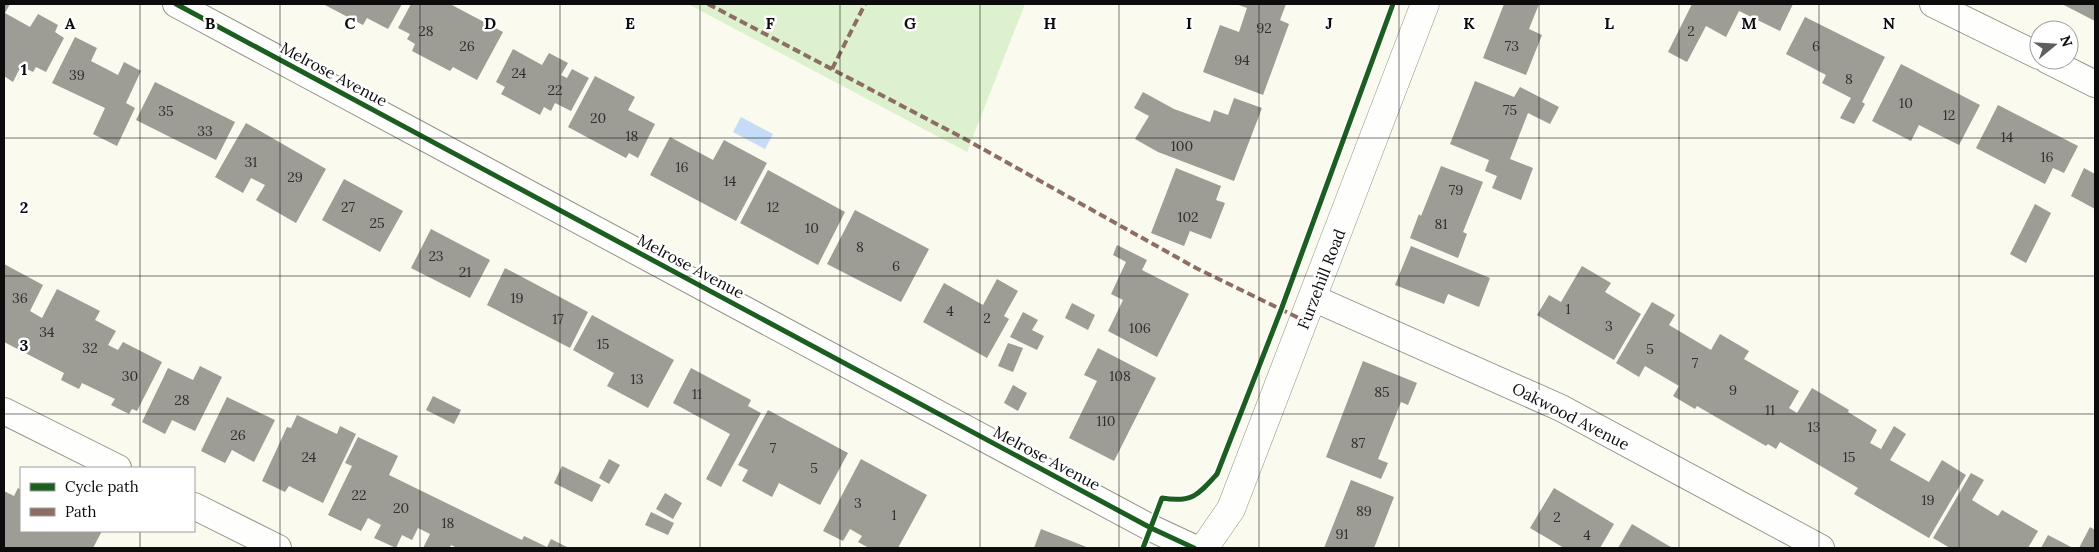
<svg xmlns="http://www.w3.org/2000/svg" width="2099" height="552" font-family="Lora,serif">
<rect width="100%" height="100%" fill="#fafaef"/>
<path fill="#ddf1ce" d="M688,4H1025L967,152Z"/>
<path fill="#c4dcf5" d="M741,117L773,134L765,149L733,132Z"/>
<path fill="#9d9c95" d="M4,4H10L5,13L30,27L38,14L58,25L55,32L64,38L46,72L36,67L33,72L21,66L13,82L4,76Z
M323,4H402L388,29L367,18L363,25Z
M411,4H450L503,32L477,80L453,67L450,71L412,51L415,44L407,39L410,34L398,28Z
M1236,4H1286L1280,20L1289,24L1263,95L1203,72L1220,25L1239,32L1247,8Z
M1504,4H1539L1529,29L1542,35L1526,75L1483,58Z
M1692,4H1793L1780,31L1739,11L1726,37L1706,26L1687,62L1668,52Z
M2062,4H2095V21L2091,19Z
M1805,17L1885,57L1862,102L1865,104L1854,124L1840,118L1851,98L1822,83L1826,75L1786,54Z
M75,37L97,48L91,61L118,75L124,62L141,71L126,103L135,108L117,146L93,134L105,108L52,83Z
M513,49L542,65L549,53L568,63L561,75L567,78L572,69L589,78L571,111L555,103L551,111L544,107L540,115L501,94L505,87L496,82Z
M1901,64L1980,105L1959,145L1919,125L1911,141L1872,121Z
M595,76L635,97L628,110L655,124L638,158L629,153L626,158L568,127Z
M1475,81L1514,97L1520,87L1559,107L1550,124L1528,113L1510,159L1533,168L1521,200L1492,188L1497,176L1485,171L1489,160L1450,144Z
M155,82L235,122L216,160L136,120Z
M1143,92L1174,109L1210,122L1214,110L1228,115L1234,98L1262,108L1234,181L1158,152L1135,139L1149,116L1134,108Z
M1998,105L2078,146L2064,173L2053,168L2045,184L1976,148Z
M246,123L326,169L296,223L256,200L265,185L251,178L243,193L215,177Z
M670,137L713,160L724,140L767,163L736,221L650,175Z
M1441,166L1483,182L1463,232L1467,234L1458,258L1410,238L1419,214L1421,216Z
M1176,168L1221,186L1216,200L1225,203L1211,239L1190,231L1184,246L1151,233Z
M2084,168L2095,174V209L2071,196Z
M768,170L845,212L818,265L740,223Z
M344,179L403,211L380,252L322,220Z
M2035,204L2051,213L2026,263L2010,254Z
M855,210L929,249L901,302L827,264Z
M431,229L490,260L470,298L411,268Z
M1117,245L1147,260L1142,270L1189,294L1157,357L1108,331L1123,300L1111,294L1126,262L1113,255Z
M1411,246L1490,278L1479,307L1448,294L1444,304L1395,285Z
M4,264L43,285L30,311L42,318L57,289L100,311L95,320L116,331L108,345L118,350L123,342L162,362L137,411L132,409L129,414L111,405L115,399L82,383L79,389L61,380L64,373L4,342Z
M1582,266L1611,283L1605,292L1641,314L1614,360L1537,315L1549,295L1561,302Z
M505,268L588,312L570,348L487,305Z
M997,279L1018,291L1004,316L1009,319L987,358L923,322L944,283L983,305Z
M1652,302L1675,315L1669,325L1711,350L1720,334L1749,351L1744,359L1799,391L1789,408L1797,413L1812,388L1849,410L1848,412L1877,430L1870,443L1881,449L1894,426L1906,434L1890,460L1929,482L1942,460L1966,475L1929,538L1854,494L1858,488L1780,442L1776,449L1768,444L1766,446L1697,406L1695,409L1673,396L1679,386L1645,366L1639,377L1616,363Z
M1072,303L1095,315L1088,330L1065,318Z
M1023,312L1038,320L1032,330L1044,336L1037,350L1010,337Z
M592,315L674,360L648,408L607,386L614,373L573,350Z
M1008,343L1023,348L1013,372L998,366Z
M1098,348L1156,378L1114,461L1069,438L1097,381L1084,375Z
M1363,361L1417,383L1408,405L1401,402L1378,459L1388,463L1381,479L1326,457Z
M200,366L222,377L195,431L172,420L165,434L142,422L168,368L193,380Z
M691,368L751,400L748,406L761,413L721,487L706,479L730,434L673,403Z
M1013,385L1027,393L1018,411L1004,403Z
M433,396L461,410L454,424L426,410Z
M227,397L275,420L254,462L232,450L225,463L201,451Z
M768,410L848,453L820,505L779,483L772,497L742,481L748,470L738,465Z
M297,415L337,434L340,426L356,434L323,503L289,486L285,492L262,481L287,427L291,428Z
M358,437L398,456L389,475L522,540L524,536L547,547L551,539L569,548H457L451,545L450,548H423L430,534L418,528L412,540L402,535L396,548L374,538L381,525L368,518L361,531L328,515L352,466L345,463Z
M609,459L620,465L609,484L599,478Z
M861,459L927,495L898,548H869L858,542L862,536L850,529L843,541L823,531Z
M562,466L601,485L592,502L554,483Z
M1971,473L1984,480L1972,500L1998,516L2002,510L2038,531L2028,548H1950L1933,538Z
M1351,480L1394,497L1374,548H1324Z
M18,488L21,490V531H102L93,548H4V491L14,496Z
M1554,488L1614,524L1600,548H1564L1530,528Z
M665,493L682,503L673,519L656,509Z
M651,512L674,523L668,535L645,525Z
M1632,524L1669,546L1673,548H1618Z
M2090,527L2095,530V548H2079Z
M1041,529L1089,548H1034Z
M2048,535L2073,548H2041Z"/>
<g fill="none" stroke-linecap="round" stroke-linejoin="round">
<defs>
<path id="minor" d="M176,4L1151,528L1194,548
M1933,4L2039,56
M2047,60L2095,84
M1313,298L1561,408L1821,548
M4,411L118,468
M194,506L278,548"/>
<path id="tertiary" d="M1204,548L1231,509L1425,4"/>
</defs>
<use href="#minor" stroke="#93938e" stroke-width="28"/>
<use href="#tertiary" stroke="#93938e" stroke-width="29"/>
<use href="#minor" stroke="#fefefd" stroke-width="26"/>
<use href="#tertiary" stroke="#fefefd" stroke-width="28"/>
<path stroke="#8d6e63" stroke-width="4" stroke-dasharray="8 4" stroke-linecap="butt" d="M708,4L965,139L1196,268L1305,321
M832,69L865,4"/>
<defs>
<path id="cycleway" d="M176,4L1151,528L1194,548
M1143,548L1162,498C1192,503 1198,495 1217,474L1281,310L1393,4"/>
</defs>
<use href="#cycleway" stroke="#fff" stroke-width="8"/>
<use href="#cycleway" stroke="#1b5e20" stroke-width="5"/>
</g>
<path fill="none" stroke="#0c0c0c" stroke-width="1" stroke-opacity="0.55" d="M140,4V468M280,4V548M420,4V548M560,4V548M700,4V548M840,4V548M980,4V548M1119,4V548M1259,4V548M1399,4V548M1539,4V548M1679,4V548M1819,4V548M1959,4V548M4,138H2095M4,276H2095M4,414H2095M140,531V548"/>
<g text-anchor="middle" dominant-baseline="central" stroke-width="5" stroke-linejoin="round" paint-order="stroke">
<g font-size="14" fill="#30302e">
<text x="1264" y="28">92</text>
<text x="426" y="31">28</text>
<text x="1691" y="31">2</text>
<text x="467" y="46">26</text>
<text x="1512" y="46">73</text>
<text x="1816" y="46">6</text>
<text x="1242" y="60">94</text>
<text x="519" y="73">24</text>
<text x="77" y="75">39</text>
<text x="1849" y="79">8</text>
<text x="555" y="90">22</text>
<text x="1906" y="103">10</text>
<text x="1510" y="110">75</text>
<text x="166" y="111">35</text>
<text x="1949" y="115">12</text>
<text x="598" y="118">20</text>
<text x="205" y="131">33</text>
<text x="632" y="136">18</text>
<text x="2007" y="137">14</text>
<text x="1182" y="146">100</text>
<text x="2047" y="157">16</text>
<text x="251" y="162">31</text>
<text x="682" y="167">16</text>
<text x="295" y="177">29</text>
<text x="730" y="181">14</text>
<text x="1456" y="190">79</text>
<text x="348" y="207">27</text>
<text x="773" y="207">12</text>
<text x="1188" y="217">102</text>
<text x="377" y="223">25</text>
<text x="1441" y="224">81</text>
<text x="812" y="228">10</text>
<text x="860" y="247">8</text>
<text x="436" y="256">23</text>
<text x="896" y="266">6</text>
<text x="465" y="272">21</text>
<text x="20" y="298">36</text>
<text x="517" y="298">19</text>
<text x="1568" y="309">1</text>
<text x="950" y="311">4</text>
<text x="987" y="318">2</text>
<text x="558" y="319">17</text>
<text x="1609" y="326">3</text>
<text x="1140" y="328">106</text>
<text x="47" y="332">34</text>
<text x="603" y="344">15</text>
<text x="90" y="348">32</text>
<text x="1650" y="349">5</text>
<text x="1695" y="363">7</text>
<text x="130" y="376">30</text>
<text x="1120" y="376">108</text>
<text x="637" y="379">13</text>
<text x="1733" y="390">9</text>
<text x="1382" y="392">85</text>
<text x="697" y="394">11</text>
<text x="182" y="400">28</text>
<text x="1770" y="410">11</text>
<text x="1106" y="421">110</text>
<text x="1814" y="427">13</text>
<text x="238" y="435">26</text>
<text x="1358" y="443">87</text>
<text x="773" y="448">7</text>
<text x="309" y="457">24</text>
<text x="1849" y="457">15</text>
<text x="814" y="468">5</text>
<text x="359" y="495">22</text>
<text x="1928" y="500">19</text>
<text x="858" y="503">3</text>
<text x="401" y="508">20</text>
<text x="1364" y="511">89</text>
<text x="894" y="515">1</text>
<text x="1557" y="517">2</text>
<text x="448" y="523">18</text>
<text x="1342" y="534">91</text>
<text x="1587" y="535">4</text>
</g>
<g font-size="16" fill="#0c0c0c" stroke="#fff">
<text transform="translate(334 74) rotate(28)">Melrose Avenue</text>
<text transform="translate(691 266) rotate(28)">Melrose Avenue</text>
<text transform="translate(1321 279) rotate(-69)">Furzehill Road</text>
<text transform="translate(1571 416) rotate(27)">Oakwood Avenue</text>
<text transform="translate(1047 458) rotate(28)">Melrose Avenue</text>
</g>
</g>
<g font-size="16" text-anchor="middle" font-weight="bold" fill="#0c0c0c" stroke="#fff" stroke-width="5" stroke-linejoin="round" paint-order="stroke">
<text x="70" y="29">A</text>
<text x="210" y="29">B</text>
<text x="350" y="29">C</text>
<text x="490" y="29">D</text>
<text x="630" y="29">E</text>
<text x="770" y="29">F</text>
<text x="910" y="29">G</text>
<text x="1050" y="29">H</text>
<text x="1189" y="29">I</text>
<text x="1329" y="29">J</text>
<text x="1469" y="29">K</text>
<text x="1609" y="29">L</text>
<text x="1749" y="29">M</text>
<text x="1889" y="29">N</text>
<text x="24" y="75">1</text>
<text x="24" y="213">2</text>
<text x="24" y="351">3</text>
</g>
<rect width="2099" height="552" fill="none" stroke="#0c0c0c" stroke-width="10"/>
<rect x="20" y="467" width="175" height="65" fill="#ffffff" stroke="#9e9e9e"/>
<rect x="30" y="483" width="25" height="8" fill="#1b5e20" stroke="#9e9e9e"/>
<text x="65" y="492" font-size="15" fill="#0c0c0c">Cycle path</text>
<rect x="30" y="508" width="25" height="8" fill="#8d6e63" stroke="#9e9e9e"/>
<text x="65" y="517" font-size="15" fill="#0c0c0c">Path</text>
<g transform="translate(2054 45) rotate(72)"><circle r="24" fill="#ffffff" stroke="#9e9e9e"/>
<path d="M0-4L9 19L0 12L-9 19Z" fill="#5f5f5b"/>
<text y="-8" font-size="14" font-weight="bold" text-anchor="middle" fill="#0c0c0c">N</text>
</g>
</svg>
